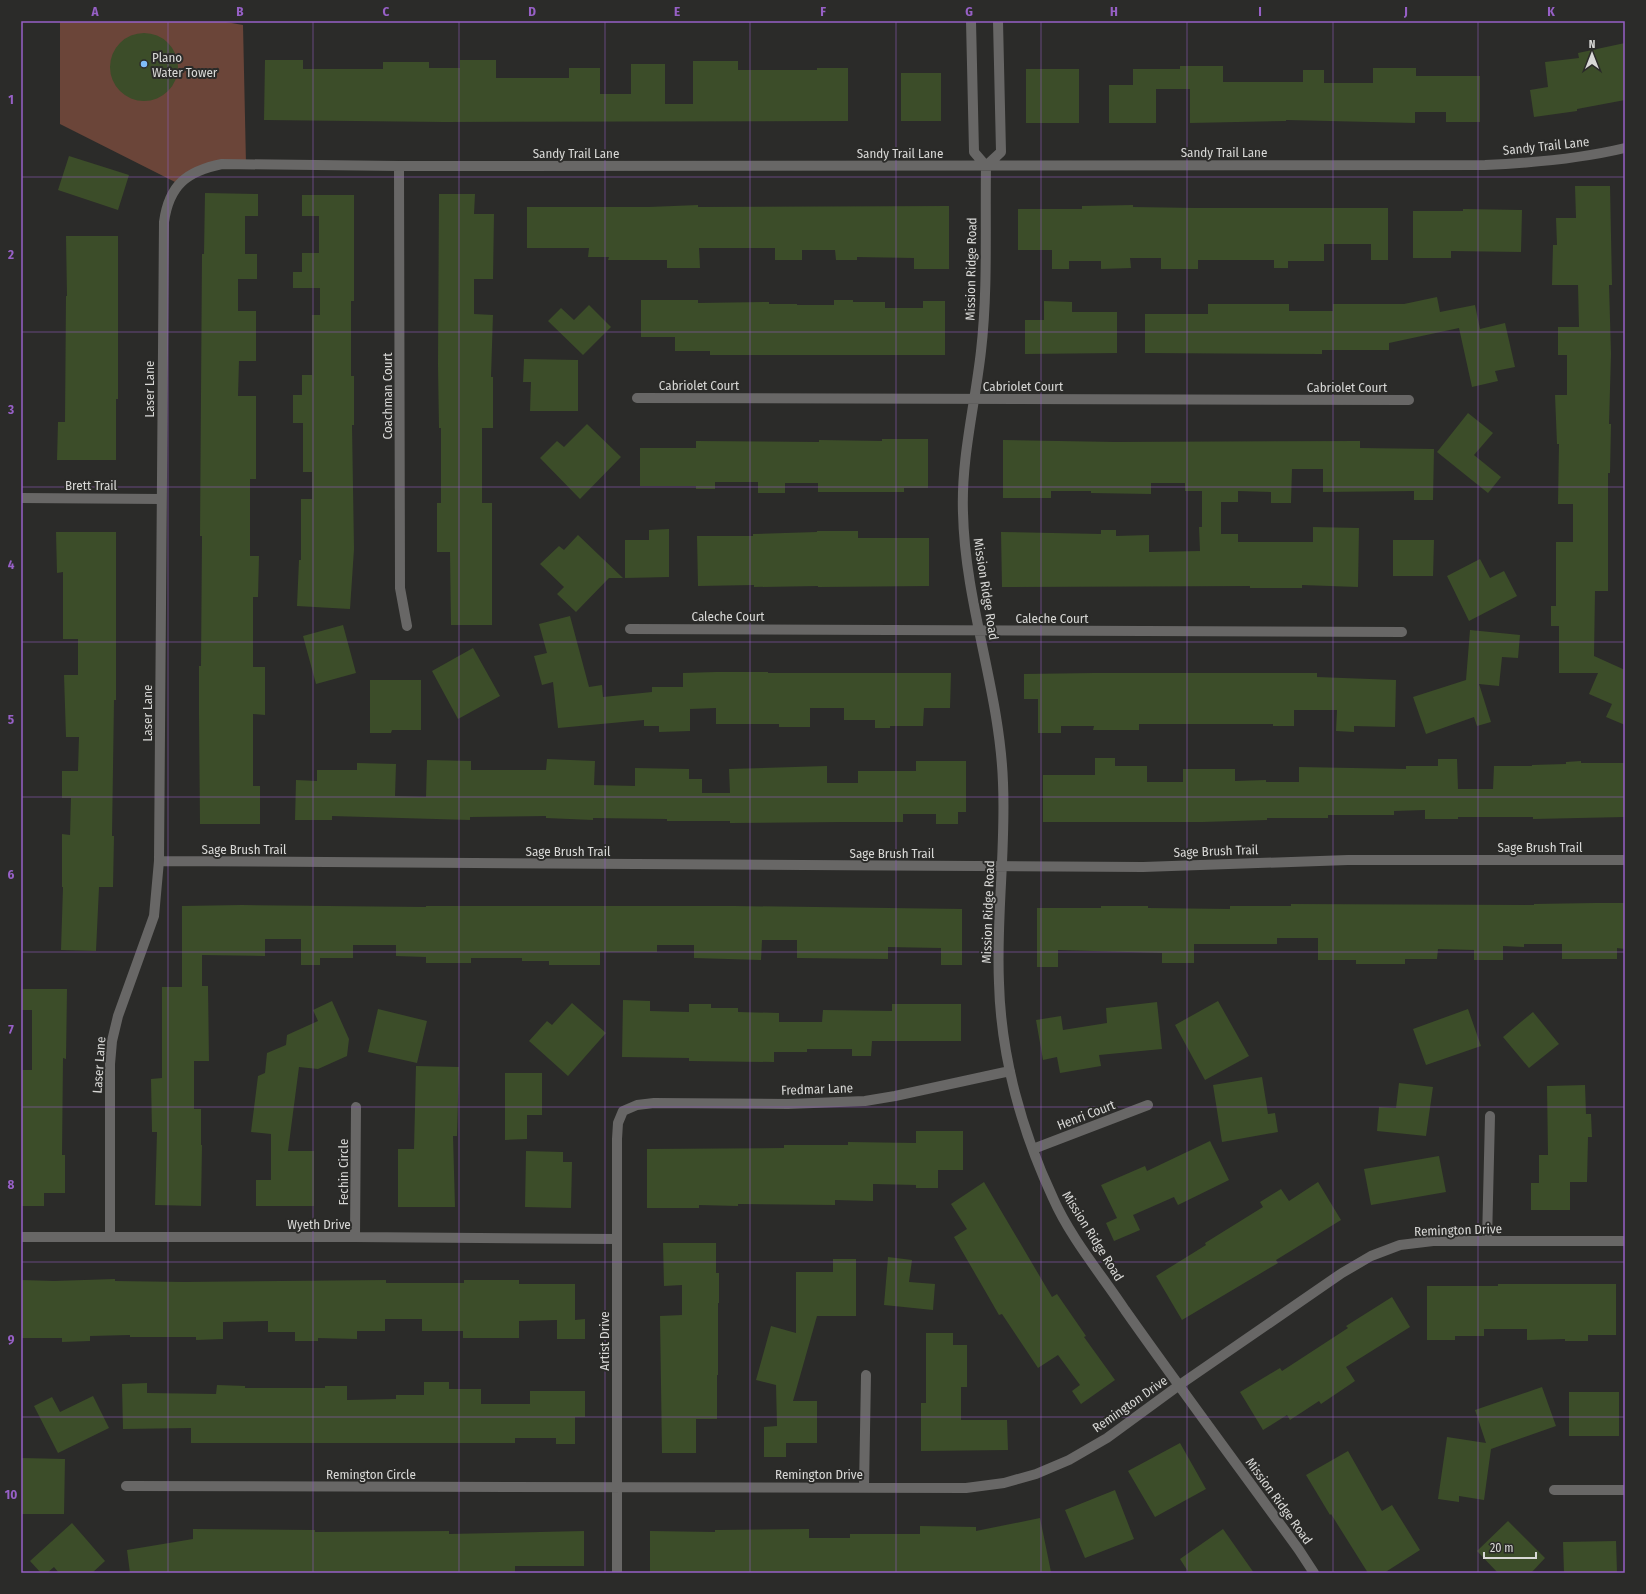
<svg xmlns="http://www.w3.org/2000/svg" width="1646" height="1594" font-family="'Fira Sans Condensed',sans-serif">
<rect width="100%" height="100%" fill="#2b2b29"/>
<path fill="#6b4539" d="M60,21H220L243,25L246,164H222L179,184L60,124Z"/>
<path fill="#3c4d29" d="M110 67a34 34 0 1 1 68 0a34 34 0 1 1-68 0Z
M1625,43V100L1577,109V111L1534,117L1530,90L1548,87L1545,62L1579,58L1578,53Z
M265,60H303V69H383V62H429V68H460V60H496V78H569V68H600V94H631V64H665V104H693V61H738V70H817V68H848V121L444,122L264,120Z
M1180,66H1223V82H1303V70H1324V83H1373V68H1416V76H1480V122H1446V112H1415V123L1286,120V121L1190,123V89H1156V123H1109V85H1133V69H1180Z
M1026,69H1079V123H1026Z
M901,73H941V121H901Z
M69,156L129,175L118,210L58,190Z
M1575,186H1610L1612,285H1609L1611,354L1609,424H1611L1610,473H1608V591H1595L1594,656L1625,670V725L1606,717L1612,704L1589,694L1598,673H1559V626H1551V606H1556V542H1573V504H1558L1559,444H1557L1555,395H1567V355H1558V327H1579L1578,285H1552L1553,245H1557L1556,218H1576Z
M205,193L258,194V216H245V254H257V279H238V311H256V361H239L238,396H256V479H250V556H259L258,597H253V667H265V715L253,714V786H260V824H200L199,715V666H201L202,536H200L202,254H204Z
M439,194H475L474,214H494L493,279H474V314L493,315L491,377H493V428H482V503H492V625H451L450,552H437V503H441V428H439L438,365Z
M302,195H354V301H351V376H354V425H352L354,549L350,609L297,606L299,560H301V499H312V472H303V423H293V395H302V375H312V315H320V288H293V272H302V253H319V216H302Z
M698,205V207L949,206V269H914V258L857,257V260H836L835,250H802V260H775V248H699L700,268H667V260H608L609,257H588L589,248H527V207H649Z
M1133,205V207L1196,208H1388V260H1371V244H1324V261H1288V268H1274V260H1198V269H1161V258H1130L1131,268L1101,269V261H1069V269H1052V250H1018V209H1082V206Z
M1463,209L1522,210L1521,252L1451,251V258H1413V211H1463Z
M66,236H118V399H116V460H57L58,422H65L66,296H67Z
M1437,297L1440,312L1475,305L1480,329L1505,323L1515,367L1495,371L1498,381L1472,387L1459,328L1389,343V350H1322V354L1145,353V314H1208V304H1289V311H1333V304H1404Z
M641,300H698V303L769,302V304H797V305H834V300H853V302H885V308H923V301H945V355H710V351H675V337H641Z
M1044,301L1072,302V312H1117V353L1025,354V320H1044Z
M589,305L611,327L583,355L548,321L561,308L574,320Z
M524,359L578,360V411H530L531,382H523Z
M1468,413L1493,433L1474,455L1501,477L1488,493L1437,452Z
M587,424L621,457L580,499L540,458L557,441L564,447Z
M882,439H928V488H904V492H818V483H785V493H758V482H715V489H696V486H640V448H696V441L819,442V440L882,441Z
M1003,440L1115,442L1360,441V448L1434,449L1433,500H1414V491L1323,492V469H1292L1291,503H1271V492L1238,491V502H1221V534H1238V542H1313V527L1359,528L1358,587L1302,585V588H1250V586L1002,587L1001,532L1101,534V530H1116V536L1149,535V552L1200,551L1199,527H1202V491H1185V483H1151V494L1091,493V491H1051V498H1003Z
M669,529V577L625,578V540H649V530Z
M817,531H858V538H929V586L818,587V586L754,587V585L698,586L697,536H753V534L817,532Z
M56,532H116V700H114L112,836H114L113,887H99L96,951L61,950L63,887H62V834L70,835L71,798H62V771H78L79,737H66L64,675H78V639H63V572L57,573Z
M578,535L623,578H609L576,612L557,594L564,587L540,564L559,546L564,550Z
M1393,540H1434L1433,576H1393Z
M1480,559L1490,578L1504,571L1517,596L1469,621L1447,576Z
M570,616L589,687L602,685L603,697L652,692V687H683V673L716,672H768V673H951L950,708H924L923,726H890V728H875V720H844V708H810V727H779V724H716V708L690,709V731L659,732V726H644V720L558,728L553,682L542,685L534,656L547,653L539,624Z
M343,625L356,673L316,684L303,636Z
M1470,630L1520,635L1518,658L1502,657L1499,686L1479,684L1491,722L1477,726L1474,717L1426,734L1413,697L1466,680Z
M473,648L500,696L458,719L432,671Z
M1094,673H1317V677L1396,680L1395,727L1354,726V732L1336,731L1337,710H1294V726H1273V724H1139V730H1093L1094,726H1061V733H1038V699H1024V674Z
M370,680H421V730H392L391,733H370Z
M1095,758H1115V766H1147V782H1183V769H1235V781L1266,780V782H1299V767L1406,769V766H1438V759H1457L1458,789H1493L1494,766H1532V765L1566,764V762L1581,761V763H1625V817L1533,819V817H1458V819H1425V810L1394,811V815H1328V818H1267V820L1203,822H1043V775H1095Z
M547,759L595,761L594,785L635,786V768L689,769V779H702V793H730L729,769L827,766V783H858V771H916V761H966V812H958V824H936V814H903V822H842L730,823V821H667V819L593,818V820L546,818V816L470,817V820L332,816V820H295L296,780L317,781V770H357V763L396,764L395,796L426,797L427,760L471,761V770H546Z
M1595,903H1625V949L1617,948V959H1562V944H1524V947L1503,946V960H1474V950L1438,949L1437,959H1405V964H1356V960H1318V938H1277V944H1194V963H1162V953L1058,950V967H1037V908H1101V906H1148V908L1230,909V906H1291V904L1534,905V904Z
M242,905L426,907V906H734L962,909V965H941V948L888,947V959L797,958V940H762L761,960L694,958V945H657V952H600V965H549V961H522V958H471V963H426V957L396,956V945H353V958H320V965H301V939H265V956L202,955V986H208L209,1061H194V1109H201V1145H202L201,1206L155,1205L157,1132H152L151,1079L162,1078V987H182V906Z
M21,989H67L66,1059L63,1058L62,1155H65V1193H44V1206H21V1070H32V1010H21Z
M623,1000L650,1001V1011L689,1012V1004H711V1008H738V1012L779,1013V1022H822L823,1010L892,1011V1004H961V1041H872L871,1056H852V1049H807V1052H774V1062L689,1061V1058L622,1057Z
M332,1001L349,1039L347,1056L318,1069L299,1067L288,1151H314V1206H256V1180H271V1134L251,1132L258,1076L265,1073L267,1053L286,1045L287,1035L318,1021L313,1010Z
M1218,1001L1249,1056L1205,1080L1175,1025Z
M1157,1002L1162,1049L1099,1055L1101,1066L1060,1073L1057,1057L1043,1060L1036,1020L1061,1016L1063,1030L1107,1023L1106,1008Z
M572,1003L606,1033L568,1076L529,1041L547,1021L552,1025Z
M378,1009L427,1021L417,1063L368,1052Z
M1468,1009L1481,1046L1426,1065L1413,1029Z
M1533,1012L1559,1044L1529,1068L1503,1037Z
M416,1066L459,1067L457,1136H453L455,1207H398V1149H414Z
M505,1073H542V1115H527V1139L505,1140Z
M1262,1077L1268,1114L1275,1113L1278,1132L1222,1142L1213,1085Z
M1399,1083L1433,1087L1426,1136L1377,1131L1379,1107L1396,1108Z
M1585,1085L1586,1114H1591L1592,1137H1588L1587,1182H1570V1210H1531V1183H1539V1155H1548L1547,1086Z
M916,1131H963V1170H938V1188H916V1185L873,1184V1201L835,1200V1205L738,1204V1206L699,1205V1208H647V1149L784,1148V1145H848V1142L916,1143Z
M1210,1141L1229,1180L1178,1205L1174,1197L1133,1215L1140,1230L1114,1241L1106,1223L1117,1218L1101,1185L1145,1166L1147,1171Z
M526,1151L563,1152V1162H572L571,1208L525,1207Z
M1439,1156L1446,1192L1371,1205L1364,1169Z
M984,1182L1052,1297L1057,1294L1086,1336L1084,1337L1115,1380L1081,1404L1072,1391L1080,1385L1058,1355L1038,1368L1002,1314L999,1315L954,1237L967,1229L951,1204Z
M1318,1182L1341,1220L1276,1260L1278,1263L1182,1320L1156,1276L1206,1245L1205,1243L1263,1207L1260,1202L1281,1189L1289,1201Z
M663,1243H716V1273H719V1303H718V1375H717V1419H696V1453H662L660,1316L682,1315V1285L664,1286Z
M888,1257L912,1260L909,1282L935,1284L933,1310L884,1305Z
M833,1259H856V1316H817L793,1401H817V1443H786V1457H764V1427L777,1426L776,1385L756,1380L771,1326L796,1333V1272H833Z
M115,1279V1281L184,1282L386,1280V1283H464V1280H519V1284H575V1320L585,1319V1339H557V1320L519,1321V1338H463V1331H422V1319H385V1331H357V1339L318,1338V1341H295V1332H268V1321L223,1322V1339L196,1340V1337H130V1335L90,1336V1341L62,1342V1338H21V1280L54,1281Z
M1498,1284H1616V1335H1588V1341H1565V1339L1527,1340V1329H1484V1336H1455V1340H1427V1286H1498Z
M1392,1297L1410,1327L1346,1367L1355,1381L1321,1404L1319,1401L1290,1420L1287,1415L1263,1430L1240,1392L1280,1368L1282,1371L1348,1328L1346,1326Z
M926,1333H953V1345H967V1387H961V1420H1007L1008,1450L921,1451V1403H926Z
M424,1382H449V1389H481V1404H530V1391H585V1417H575V1444H556V1438H515V1443H191V1428L123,1429L122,1384L147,1383V1393L216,1394L217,1385L245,1386V1388H325V1386H347V1400L396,1399V1395H424Z
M1542,1387L1556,1426L1491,1449L1484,1500L1459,1496V1502L1438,1499L1447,1437L1486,1443L1475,1410Z
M1569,1392H1619V1436H1569Z
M93,1396L109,1428L58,1453L34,1406L52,1397L60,1412Z
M1180,1443L1206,1489L1155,1517L1128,1471Z
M1348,1451L1382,1511L1392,1505L1420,1550L1384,1573H1368L1331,1514L1330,1515L1306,1475Z
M21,1458L65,1459L64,1514H22Z
M1115,1490L1134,1539L1085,1558L1065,1510Z
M1040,1518L1051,1572L1043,1573H650V1531L715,1532V1530L809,1529V1538H850V1534H920V1526L976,1527V1531Z
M1508,1521L1545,1558L1531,1573H1498L1477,1551Z
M72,1523L105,1561L92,1573H59L54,1567L47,1573H41L30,1561Z
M193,1529L315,1530V1532L449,1531V1534L584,1531V1566H515V1573H130L127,1550L193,1539Z
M1223,1529L1254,1573H1189L1180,1559Z
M1616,1541L1617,1573H1564L1563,1542Z"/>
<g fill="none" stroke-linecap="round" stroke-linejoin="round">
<path stroke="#686766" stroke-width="10" d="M971,21L974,152L986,166C985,227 988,290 981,351C975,405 961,458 963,513C965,604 1000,692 1003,783C1006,850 996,917 999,983C1001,1057 1022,1132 1053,1198C1070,1237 1101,1274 1125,1310C1182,1391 1241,1470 1299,1550L1314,1573
M399,166L400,588L407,626
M986,166L1001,152L998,21
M637,398L1409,400
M21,498L161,499
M630,629L1402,632
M159,861L1143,867L1348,860H1625
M1033,1149L1148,1105
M21,1237H355L617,1239
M110,1237V1064L112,1041L118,1016L154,916L159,861L164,222C169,185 187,171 222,164L399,166L1485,165C1532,163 1579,159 1625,148
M355,1237L356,1107
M1487,1241L1490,1116
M126,1486L966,1488L1004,1483L1036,1474L1069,1460L1107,1438L1178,1386L1342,1273L1371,1256L1400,1245L1433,1241H1625
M864,1487L866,1375
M1554,1490H1625
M617,1573V1139L618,1123L623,1111L637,1105L654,1103L788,1104L865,1101L895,1096L1010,1071"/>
</g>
<path fill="none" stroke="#9760c6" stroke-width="1" stroke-opacity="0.55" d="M168,21V1573M313,21V1573M459,21V1573M605,21V1573M750,21V1573M896,21V1573M1041,21V1573M1187,21V1573M1333,21V1573M1478,21V1573M21,177H1625M21,332H1625M21,487H1625M21,642H1625M21,797H1625M21,952H1625M21,1107H1625M21,1262H1625M21,1417H1625"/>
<circle fill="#80bdfa" stroke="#2b2b29" stroke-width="1.5" cx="144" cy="64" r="4"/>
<g text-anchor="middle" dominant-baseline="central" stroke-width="4" stroke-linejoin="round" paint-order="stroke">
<g font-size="13" fill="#d8d8d6" stroke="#2b2b29" text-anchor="start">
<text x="152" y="57">Plano<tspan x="152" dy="15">Water Tower</tspan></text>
</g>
<g font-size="13" fill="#d8d8d6" stroke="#2b2b29">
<text transform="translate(1546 146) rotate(-6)">Sandy Trail Lane</text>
<text x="1224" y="152">Sandy Trail Lane</text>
<text x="576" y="153">Sandy Trail Lane</text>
<text x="900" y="153">Sandy Trail Lane</text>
<text transform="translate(971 269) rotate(-89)">Mission Ridge Road</text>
<text x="699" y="385">Cabriolet Court</text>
<text x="1023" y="386">Cabriolet Court</text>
<text x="1347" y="387">Cabriolet Court</text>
<text transform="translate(149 389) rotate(-90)">Laser Lane</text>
<text transform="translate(387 396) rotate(-90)">Coachman Court</text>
<text x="91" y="485">Brett Trail</text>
<text transform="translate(986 589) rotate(81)">Mission Ridge Road</text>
<text x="728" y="616">Caleche Court</text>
<text x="1052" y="618">Caleche Court</text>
<text transform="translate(147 713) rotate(-90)">Laser Lane</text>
<text x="1540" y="847">Sage Brush Trail</text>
<text x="244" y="849">Sage Brush Trail</text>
<text x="568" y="851">Sage Brush Trail</text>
<text transform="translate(1216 851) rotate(-2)">Sage Brush Trail</text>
<text x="892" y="853">Sage Brush Trail</text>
<text transform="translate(988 912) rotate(-88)">Mission Ridge Road</text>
<text transform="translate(99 1065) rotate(-86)">Laser Lane</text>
<text transform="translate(817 1089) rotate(-2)">Fredmar Lane</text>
<text transform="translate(1086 1115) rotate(-21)">Henri Court</text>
<text transform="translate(343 1172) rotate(-90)">Fechin Circle</text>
<text x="319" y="1224">Wyeth Drive</text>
<text transform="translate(1458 1230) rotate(-2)">Remington Drive</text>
<text transform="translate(1093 1236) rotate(58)">Mission Ridge Road</text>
<text transform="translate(604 1341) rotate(-90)">Artist Drive</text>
<text transform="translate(1130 1404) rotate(-35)">Remington Drive</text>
<text x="371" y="1474">Remington Circle</text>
<text x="819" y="1474">Remington Drive</text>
<text transform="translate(1279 1501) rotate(54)">Mission Ridge Road</text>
</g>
</g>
<rect width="1646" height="1594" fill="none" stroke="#2b2b29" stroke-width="44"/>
<g transform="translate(1592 54)" stroke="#2b2b29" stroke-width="3" paint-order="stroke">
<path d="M0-3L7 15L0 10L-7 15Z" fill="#d8d8d6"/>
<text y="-6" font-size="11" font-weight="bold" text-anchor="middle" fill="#d8d8d6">N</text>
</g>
<path d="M1484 1552v6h52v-6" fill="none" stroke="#d8d8d6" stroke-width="2"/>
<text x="1490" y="1552" font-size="12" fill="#d8d8d6" stroke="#2b2b29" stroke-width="3" paint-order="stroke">20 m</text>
<rect x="22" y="22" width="1602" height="1550" fill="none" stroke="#9760c6" stroke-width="1.5"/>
<g font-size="13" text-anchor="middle" font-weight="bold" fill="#9760c6">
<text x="95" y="16">A</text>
<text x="240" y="16">B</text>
<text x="386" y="16">C</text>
<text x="532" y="16">D</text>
<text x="677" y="16">E</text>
<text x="823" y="16">F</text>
<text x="969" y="16">G</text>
<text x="1114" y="16">H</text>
<text x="1260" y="16">I</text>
<text x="1406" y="16">J</text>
<text x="1551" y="16">K</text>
<text x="11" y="104">1</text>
<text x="11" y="259">2</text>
<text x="11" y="414">3</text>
<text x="11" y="569">4</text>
<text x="11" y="724">5</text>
<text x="11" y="879">6</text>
<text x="11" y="1034">7</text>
<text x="11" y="1189">8</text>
<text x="11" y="1344">9</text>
<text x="11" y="1499">10</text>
</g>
</svg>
